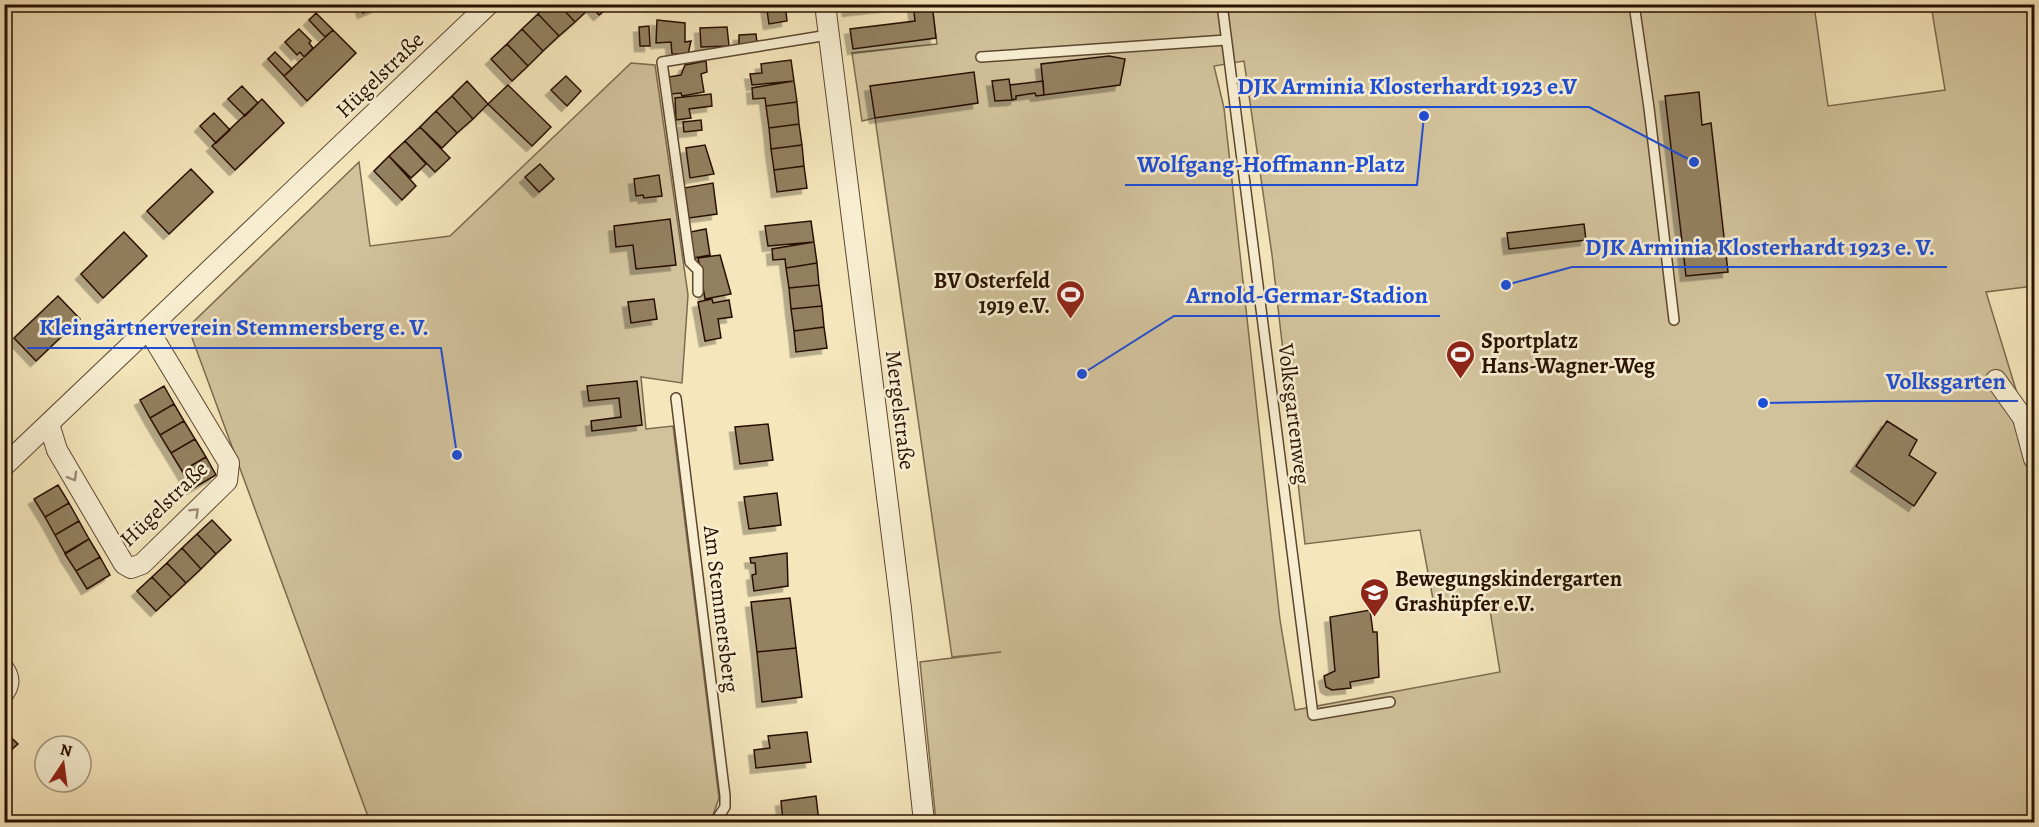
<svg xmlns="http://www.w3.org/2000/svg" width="2039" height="827" font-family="Alegreya,serif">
<defs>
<filter id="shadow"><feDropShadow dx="-5.5" dy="5.5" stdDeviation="0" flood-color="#0004"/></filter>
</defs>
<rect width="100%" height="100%" fill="#f5e6bb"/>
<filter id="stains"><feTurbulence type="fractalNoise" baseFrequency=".00333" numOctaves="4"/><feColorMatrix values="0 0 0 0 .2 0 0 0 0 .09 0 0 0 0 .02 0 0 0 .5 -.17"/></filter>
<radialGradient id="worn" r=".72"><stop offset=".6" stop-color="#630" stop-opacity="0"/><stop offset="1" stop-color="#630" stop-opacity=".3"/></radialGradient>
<path fill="#d2c29b" stroke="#7e6a4e" stroke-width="1.5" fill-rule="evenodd" d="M932,5H1814L1828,106L1945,90L1931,5H2034V286L1986,292L2024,416L2034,435V822H936L920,662L1001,652L952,657L875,118L862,121L852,53L937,44ZM1244,61L1272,255L1305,544L1420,530L1435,610L1489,604L1500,672L1295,710L1280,620L1224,108L1214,66Z
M631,63L655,65L688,295L682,383L641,377L646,429L673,426L719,798L713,815L707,822H370L188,327L359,162L370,246L450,236Z"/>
<path fill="#938061" stroke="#291100" stroke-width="1.5" filter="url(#shadow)" d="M360,4H384L363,13Z
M547,4H558L575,22L559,36L538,14Z
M558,4H589L591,7L575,22Z
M589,4H612L599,15Z
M766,4H785L787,21L769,24Z
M847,4H889V6L848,11Z
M913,4H932L936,38L853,49L850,29L915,21Z
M316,13L333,30L325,37L309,20Z
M538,14L559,36L543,51L522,29Z
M657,20L685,23V42L691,41L688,54H672L671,42L656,43Z
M649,26L650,46H640L639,27Z
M727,27L729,46L701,47L700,28Z
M299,29L311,41L309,43L313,48L304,57L300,52L297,55L285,42Z
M522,29L543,51L528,66L507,44Z
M333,30L356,53L307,101L284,76Z
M756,34L757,43L739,45V35Z
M507,44L528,66L512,81L491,59Z
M275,52L292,69L284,76L268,59Z
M1109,56L1125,59L1120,85L1044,95L1041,64Z
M791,60L794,81L752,85L750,74L762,73L761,64Z
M706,61L707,72L701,74L704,92L682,96L681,93L671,94L668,77L681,75L685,65Z
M974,72L978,103L875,118L870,86Z
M566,76L581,91L567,106L551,90Z
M1009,79L1012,100L995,101L992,81Z
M467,81L488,104L473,119L452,96Z
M794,81L797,102L766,106L765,98L753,99L752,88Z
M1043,81L1044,95L1036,96L1035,93L1016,96V99L1012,100L1010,85Z
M508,85L551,127L532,146L488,104Z
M242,86L258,103L245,116L228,99Z
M1699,92L1702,125L1711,123L1728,272L1686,276L1665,96Z
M711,94L712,106L689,109L691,118L676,120L675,98Z
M452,96L473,119L457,133L436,111Z
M262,99L284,123L235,170L212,146Z
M797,102L799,124L769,128L766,106Z
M436,111L457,133L442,148L420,127Z
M214,113L230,130L216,143L200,126Z
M701,120L702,130L684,132L683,122Z
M799,124L802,145L771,149L769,128Z
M420,127L450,158L435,172L405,141Z
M405,141L426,164L411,178L389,156Z
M705,145L714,174L690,178L686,148Z
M802,145L804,166L774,170L771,149Z
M389,156L416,186L402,200L374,171Z
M540,164L554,179L539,192L525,177Z
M804,166L807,188L777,192L774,170Z
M191,169L213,192L169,234L147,211Z
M659,175L662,196L644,198L643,195L636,196L634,179Z
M713,183L717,214L689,218L684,188Z
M670,219L676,265L636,269L633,245L616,247L614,226Z
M811,221L814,242L768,246L765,226Z
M1584,224L1586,240L1509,249L1507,233Z
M706,229L710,255L694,258L690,232Z
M124,232L147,256L103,298L81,274Z
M814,242L817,263L786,268L785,259L773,260L772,249Z
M720,255L731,294L705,299L698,258Z
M817,263L819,285L789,288L786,268Z
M819,285L822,306L791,309L789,288Z
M58,296L80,319L36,361L14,338Z
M654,299L657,319L631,323L628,302Z
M712,299L713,303L729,300L732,317L718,319L721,338L705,341L698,302Z
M822,306L824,327L794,331L791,309Z
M824,327L827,348L796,352L794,331Z
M637,381L642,425L592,431L591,421L621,417L619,398L589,401L587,386Z
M164,386L174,404L150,418L140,400Z
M174,404L184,421L160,435L150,418Z
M184,421L195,439L171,453L160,435Z
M1887,421L1917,440L1909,455L1936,473L1914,506L1856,466Z
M768,424L773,460L740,464L735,427Z
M195,439L206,457L182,471L171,453Z
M206,457L216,475L192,489L182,471Z
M58,485L69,503L45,517L34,499Z
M777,493L781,525L749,529L744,497Z
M69,503L79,521L55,535L45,517Z
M212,520L231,540L216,554L197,534Z
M79,521L89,539L65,553L55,535Z
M197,534L216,554L201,569L182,548Z
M89,539L100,557L76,571L65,554Z
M182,548L201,569L186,583L167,563Z
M787,553L788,586L754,591L752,575L756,574L755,563H751L750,558Z
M100,557L110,575L87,589L76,571Z
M167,563L186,583L171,597L152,577Z
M152,577L171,597L156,611L137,591Z
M790,598L796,648L757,652L751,602Z
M1370,610L1373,632H1377L1379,677L1350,682L1351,688L1332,690L1326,687L1324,676L1335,671L1330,617Z
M796,648L802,697L762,702L757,652Z
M4,731L18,744L4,756Z
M807,732L811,762L756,768L754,750L770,748L768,736Z
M816,796L819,822H774L783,821L781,801Z"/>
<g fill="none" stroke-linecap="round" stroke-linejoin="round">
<defs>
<path id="lane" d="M1222,4L1313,715L1390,702
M1634,4L1649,108L1674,320
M981,57L1226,40
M698,292V270L690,262L662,62L828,35
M676,398L725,796V807L715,822"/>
<path id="street" d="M825,4L901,608L924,822
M1996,380L2023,418L2034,459
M49,424L57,450L124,564L131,568L142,564L227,481L229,463L148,329
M4,466L489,4
M4,669C10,678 10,684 4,693"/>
</defs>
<use href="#lane" stroke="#5c462f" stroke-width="12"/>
<use href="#street" stroke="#5c462f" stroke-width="22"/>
<use href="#lane" stroke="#f8efd3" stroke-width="9"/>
<use href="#street" stroke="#f8efd3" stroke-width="20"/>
</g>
<defs><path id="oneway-chevron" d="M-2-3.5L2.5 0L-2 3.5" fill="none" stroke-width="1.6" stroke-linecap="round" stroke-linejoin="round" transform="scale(1.5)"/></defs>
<g stroke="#9b8b74">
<use href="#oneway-chevron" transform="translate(73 477) rotate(60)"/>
<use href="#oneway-chevron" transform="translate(195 512) rotate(-44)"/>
</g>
<defs>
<symbol id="stadium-pin" viewBox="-11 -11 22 30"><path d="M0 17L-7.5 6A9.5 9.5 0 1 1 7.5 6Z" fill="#8f2418" stroke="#f8efd3"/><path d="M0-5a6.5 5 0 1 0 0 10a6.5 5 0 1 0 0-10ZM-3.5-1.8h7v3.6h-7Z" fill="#fff"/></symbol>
<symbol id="school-pin" viewBox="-11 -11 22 30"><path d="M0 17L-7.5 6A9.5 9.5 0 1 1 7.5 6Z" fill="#8f2418" stroke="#f8efd3"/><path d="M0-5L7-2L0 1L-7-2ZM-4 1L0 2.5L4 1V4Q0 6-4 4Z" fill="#fff"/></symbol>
</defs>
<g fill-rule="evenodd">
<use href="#stadium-pin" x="1054" y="278" width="33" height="45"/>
<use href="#stadium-pin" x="1444" y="338" width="33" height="45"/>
<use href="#school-pin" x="1358" y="576" width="33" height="45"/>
</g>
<g text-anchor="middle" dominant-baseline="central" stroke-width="5" stroke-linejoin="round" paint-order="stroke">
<g font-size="22" fill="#291100" stroke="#f8efd3">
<text transform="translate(380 75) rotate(-44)">Hügelstraße</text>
<text transform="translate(900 410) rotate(83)">Mergelstraße</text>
<text transform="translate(1294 414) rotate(83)">Volksgartenweg</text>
<text transform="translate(164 504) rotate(-44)">Hügelstraße</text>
<text transform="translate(721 609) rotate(83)">Am Stemmersberg</text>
</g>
<g font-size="22" font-weight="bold" fill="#291100" stroke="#f8efd3" text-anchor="start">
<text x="1050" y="281" text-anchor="end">BV Osterfeld<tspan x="1050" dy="25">1919 e.V.</tspan></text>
<text x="1481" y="341">Sportplatz<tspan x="1481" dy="25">Hans-Wagner-Weg</tspan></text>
<text x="1395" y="579">Bewegungskindergarten<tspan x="1395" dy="25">Grashüpfer e.V.</tspan></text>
</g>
</g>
<path fill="none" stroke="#1d4ed8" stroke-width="2" d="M1694 162L1589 107H1225M1424 116L1417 185H1125M1506 285L1572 267H1947M1082 374L1174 316H1440M457 455L441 348H27M1763 403L1874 401H2018"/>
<g fill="#1d4ed8" stroke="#f8efd3" stroke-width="2">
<circle cx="1694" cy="162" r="6"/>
<circle cx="1424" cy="116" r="6"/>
<circle cx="1506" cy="285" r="6"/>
<circle cx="1082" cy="374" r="6"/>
<circle cx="457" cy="455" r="6"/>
<circle cx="1763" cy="403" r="6"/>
</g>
<g font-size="24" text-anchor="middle" font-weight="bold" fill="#1d4ed8" stroke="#f8efd3" stroke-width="5" stroke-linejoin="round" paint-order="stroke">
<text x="1407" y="94">DJK Arminia Klosterhardt 1923 e.V</text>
<text x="1271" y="172">Wolfgang-Hoffmann-Platz</text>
<text x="1760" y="255">DJK Arminia Klosterhardt 1923 e. V.</text>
<text x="1307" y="303">Arnold-Germar-Stadion</text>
<text x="234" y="335">Kleingärtnerverein Stemmersberg e. V.</text>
<text x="1946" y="389">Volksgarten</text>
</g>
<rect width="2039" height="827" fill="none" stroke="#f5e6bb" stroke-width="24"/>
<rect x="6" y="6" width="2027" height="815" fill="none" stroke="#291100" stroke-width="3"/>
<rect x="12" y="12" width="2015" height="803" fill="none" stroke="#291100" stroke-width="1.5"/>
<g transform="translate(63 764) rotate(13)"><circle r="28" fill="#f8efd3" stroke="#a5967f" stroke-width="1.5"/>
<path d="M0-4.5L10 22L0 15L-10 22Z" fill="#8f2418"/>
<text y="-9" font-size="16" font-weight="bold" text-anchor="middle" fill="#291100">N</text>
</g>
<rect width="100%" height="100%" filter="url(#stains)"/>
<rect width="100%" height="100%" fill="url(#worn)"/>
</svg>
